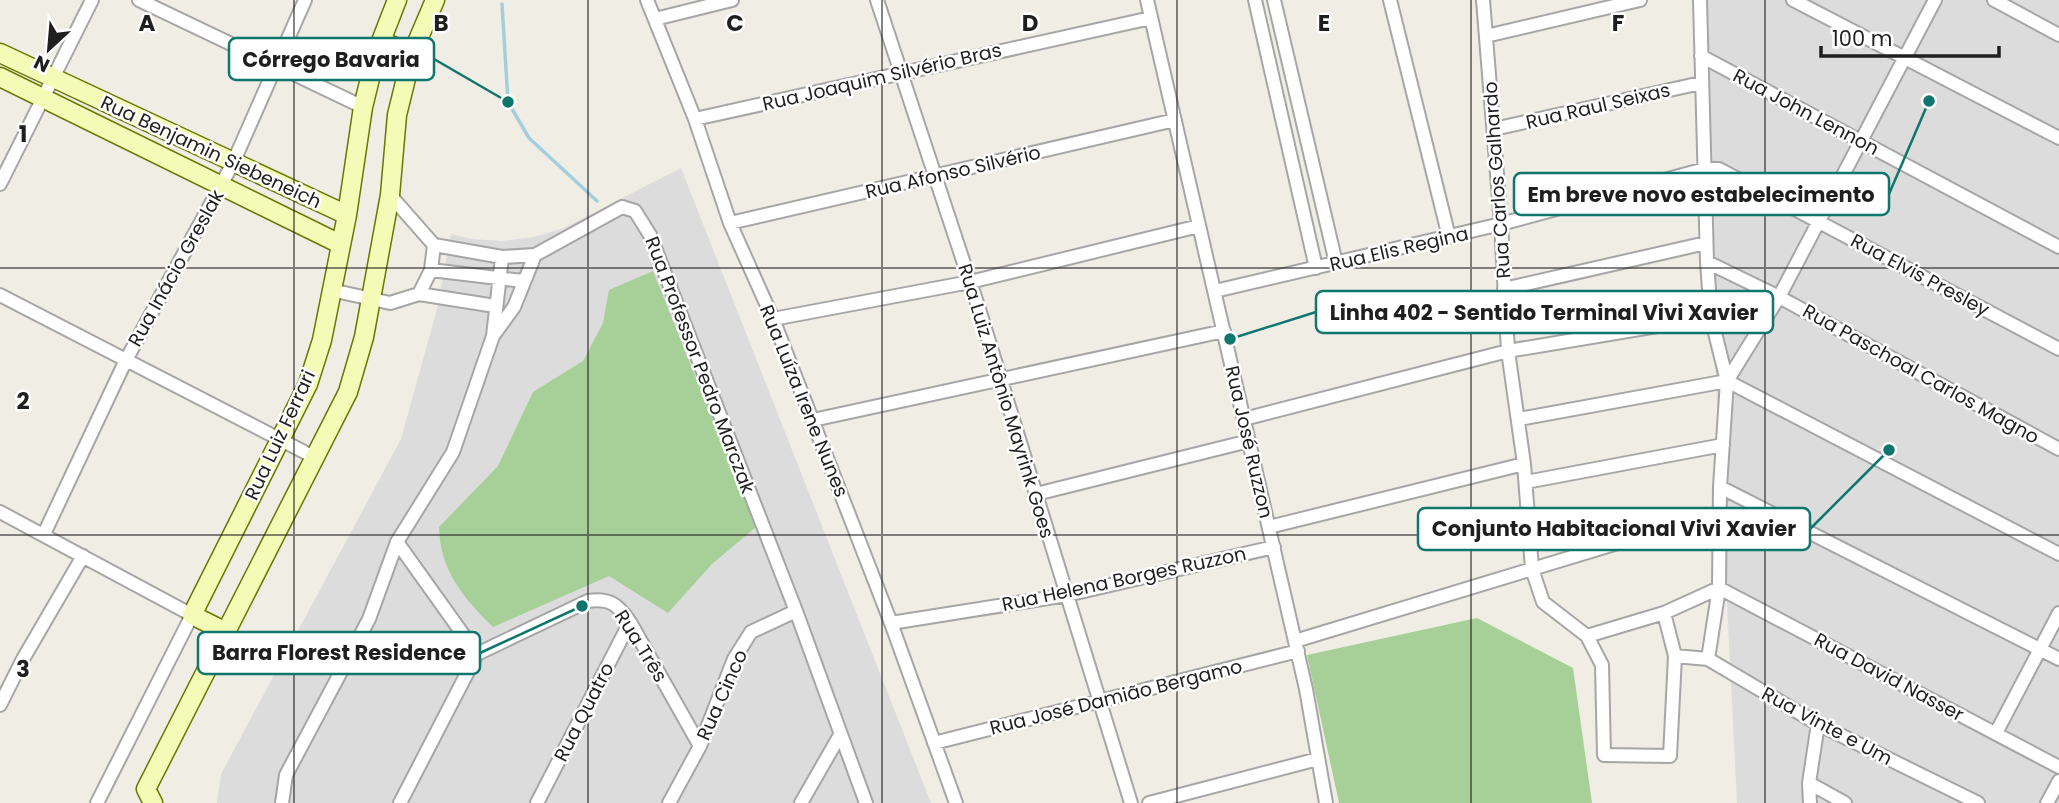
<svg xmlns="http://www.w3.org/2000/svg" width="2059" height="803" font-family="Poppins,sans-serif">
<rect width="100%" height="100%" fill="#f0ede5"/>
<path fill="#dddcdc" d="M1706,0H2059V803H1737L1702,98Z
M681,168L931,803H217L221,774L401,439L437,309L451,234L471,239L501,241L534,237L564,228Z"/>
<path fill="#a6d098" d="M653,271L756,527L712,564L668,613L609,576L493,627C463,597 440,571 439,527L498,466L533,392L583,361L603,323L609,290Z
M1477,618L1573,668L1592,803H1339L1307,655Z"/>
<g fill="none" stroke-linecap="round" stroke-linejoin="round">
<path stroke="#a4cede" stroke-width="3.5" d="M502,4L508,102L529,138L597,201"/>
<defs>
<path id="street" d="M139,0L363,107
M647,0L695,119L730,223L773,319L891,623L956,803
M877,0L979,309L1131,803
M1147,0L1306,689L1326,803
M1255,0L1316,268
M1274,0L1336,263
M1390,0L1449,237
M1483,0L1501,224L1508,351L1524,464L1532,569L1543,602L1587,636L1602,665L1604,755L1670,756L1675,656L1664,613
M1700,0L1707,262L1711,317L1727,381L1720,487L1719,588L1708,659
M1793,0L2059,138
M1994,0L2059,35
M655,19L732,0
M1486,36L1640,0
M1701,56L2059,247
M695,119L1151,18
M1494,129L1701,83
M0,184L92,0
M390,195L434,245L502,257L535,255
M730,223L1175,120
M1707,262L1779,297L2059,449
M431,270L523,281
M1504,289L1706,243
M331,290L390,303L419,294L495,306
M1215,291L1501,224L1705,169H1719L2059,349
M419,294L431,270L434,245
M0,295L314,457
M773,319L970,282L1199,226
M493,336L502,257
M1727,381L1779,297L1935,0
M1727,381L2059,554
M1244,419L1508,351L1711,317
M1519,419L1727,381
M813,420L1224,331
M1526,482L1723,445
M1720,487L2059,659
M1036,494L1249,441
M0,512L192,615L97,803
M1269,527L1524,464
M44,534L125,362L233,163L305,0
M397,542L477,654
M1719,588L2059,767
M891,623L1067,595L1274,547
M1587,636L1664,613L1719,588
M1295,641L1720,512
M477,654L588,601C609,598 618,604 630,622L700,746
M1675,656L1708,659L1818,724L1978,803
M0,705L23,659L83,556
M1996,733L2059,613
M934,743L1298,651
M1809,783L1845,803
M282,803L286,775L369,619L397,542L453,452L493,336L514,307L535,255L622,207L635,211L650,235L796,611L866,803
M400,803L477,654
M537,803L630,622
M669,803L700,746L734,659L751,632L796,611
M801,803L840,735
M1149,803L1318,759
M1810,803L1809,783L1818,724
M2047,803L2059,781"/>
<path id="secondary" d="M381,41L412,54
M0,53L347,215
M0,77L340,244
M226,632L192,615L308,384L322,340L347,215L363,107L376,54L397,0
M153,803L146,789L348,392L364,337L390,195L397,115L412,54L435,0"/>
</defs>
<use href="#street" stroke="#a6a6a6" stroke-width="16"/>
<use href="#secondary" stroke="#667902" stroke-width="21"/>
<use href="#street" stroke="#fff" stroke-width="12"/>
<use href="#secondary" stroke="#f4fbb7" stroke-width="18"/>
</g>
<path fill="none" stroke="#1f1f1f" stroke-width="2" stroke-opacity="0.55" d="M294,0V803M588,0V803M882,0V803M1177,0V803M1471,0V803M1765,0V803M0,268H2059M0,535H2059"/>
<g text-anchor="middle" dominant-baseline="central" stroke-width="5" stroke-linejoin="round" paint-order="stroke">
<g font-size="19" fill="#1f1f1f" stroke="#fff">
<text transform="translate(882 77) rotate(-13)">Rua Joaquim Silvério Bras</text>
<text transform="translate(1598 106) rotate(-13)">Rua Raul Seixas</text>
<text transform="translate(1806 112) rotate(28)">Rua John Lennon</text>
<text transform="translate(211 152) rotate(25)">Rua Benjamin Siebeneich</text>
<text transform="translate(953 172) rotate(-13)">Rua Afonso Silvério</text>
<text transform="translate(1497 180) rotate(-94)">Rua Carlos Galhardo</text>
<text transform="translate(1399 249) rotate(-13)">Rua Elis Regina</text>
<text transform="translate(176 268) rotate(-61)">Rua Inácio Greslak</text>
<text transform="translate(1920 275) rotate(28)">Rua Elvis Presley</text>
<text transform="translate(700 365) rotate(69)">Rua Professor Pedro Marczak</text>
<text transform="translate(1921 374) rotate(29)">Rua Paschoal Carlos Magno</text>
<text transform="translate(804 401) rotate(68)">Rua Luíza Irene Nunes</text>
<text transform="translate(1006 401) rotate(73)">Rua Luiz Antônio Mayrink Goes</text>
<text transform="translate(280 435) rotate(-65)">Rua Luiz Ferrari</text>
<text transform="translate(1249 442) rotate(77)">Rua José Ruzzon</text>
<text transform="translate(1124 579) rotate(-12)">Rua Helena Borges Ruzzon</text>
<text transform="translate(641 646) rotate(58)">Rua Três</text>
<text transform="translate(1889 677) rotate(28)">Rua David Nasser</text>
<text transform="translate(722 695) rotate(-66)">Rua Cinco</text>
<text transform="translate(1116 697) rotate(-14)">Rua José Damião Bergamo</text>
<text transform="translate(584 712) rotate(-63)">Rua Quatro</text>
<text transform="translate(1827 726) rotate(28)">Rua Vinte e Um</text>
</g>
</g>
<g font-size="23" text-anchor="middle" font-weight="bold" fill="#1f1f1f" stroke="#fff" stroke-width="5" stroke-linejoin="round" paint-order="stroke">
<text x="147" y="31">A</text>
<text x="441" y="31">B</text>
<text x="735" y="31">C</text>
<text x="1030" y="31">D</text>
<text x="1324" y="31">E</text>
<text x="1618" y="31">F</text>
<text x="23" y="142">1</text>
<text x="23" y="409">2</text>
<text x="23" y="677">3</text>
</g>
<path fill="none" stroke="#0f766e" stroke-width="2.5" d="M508 102L434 59M1929 101L1889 194M1230 339L1316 312M1889 450L1810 529M582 606L480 653"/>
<g fill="#0f766e" stroke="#fff" stroke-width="2.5">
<circle cx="508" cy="102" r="7"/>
<circle cx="1929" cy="101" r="7"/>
<circle cx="1230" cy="339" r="7"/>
<circle cx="1889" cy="450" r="7"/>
<circle cx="582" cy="606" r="7"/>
</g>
<g fill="#fff" stroke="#0f766e" stroke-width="2.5">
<rect x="229" y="38" width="205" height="42" rx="7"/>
<rect x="1514" y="173" width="375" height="42" rx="7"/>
<rect x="1316" y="291" width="457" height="42" rx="7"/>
<rect x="1418" y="508" width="392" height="42" rx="7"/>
<rect x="198" y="632" width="282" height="42" rx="7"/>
</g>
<g font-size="21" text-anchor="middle" font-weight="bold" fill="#1f1f1f">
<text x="331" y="67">Córrego Bavaria</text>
<text x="1701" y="202">Em breve novo estabelecimento</text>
<text x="1544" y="320">Linha 402 - Sentido Terminal Vivi Xavier</text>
<text x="1614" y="536">Conjunto Habitacional Vivi Xavier</text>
<text x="339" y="660">Barra Florest Residence</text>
</g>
<g transform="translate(49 49) rotate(206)" stroke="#ffffff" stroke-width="5" paint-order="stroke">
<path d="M0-5L12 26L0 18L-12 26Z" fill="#1f1f1f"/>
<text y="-10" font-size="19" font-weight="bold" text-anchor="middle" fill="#1f1f1f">N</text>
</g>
<path d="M1821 46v10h178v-10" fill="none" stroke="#1f1f1f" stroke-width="3.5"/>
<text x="1832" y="46" font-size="21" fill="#1f1f1f" stroke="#ffffff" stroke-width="5" paint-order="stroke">100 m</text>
</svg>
